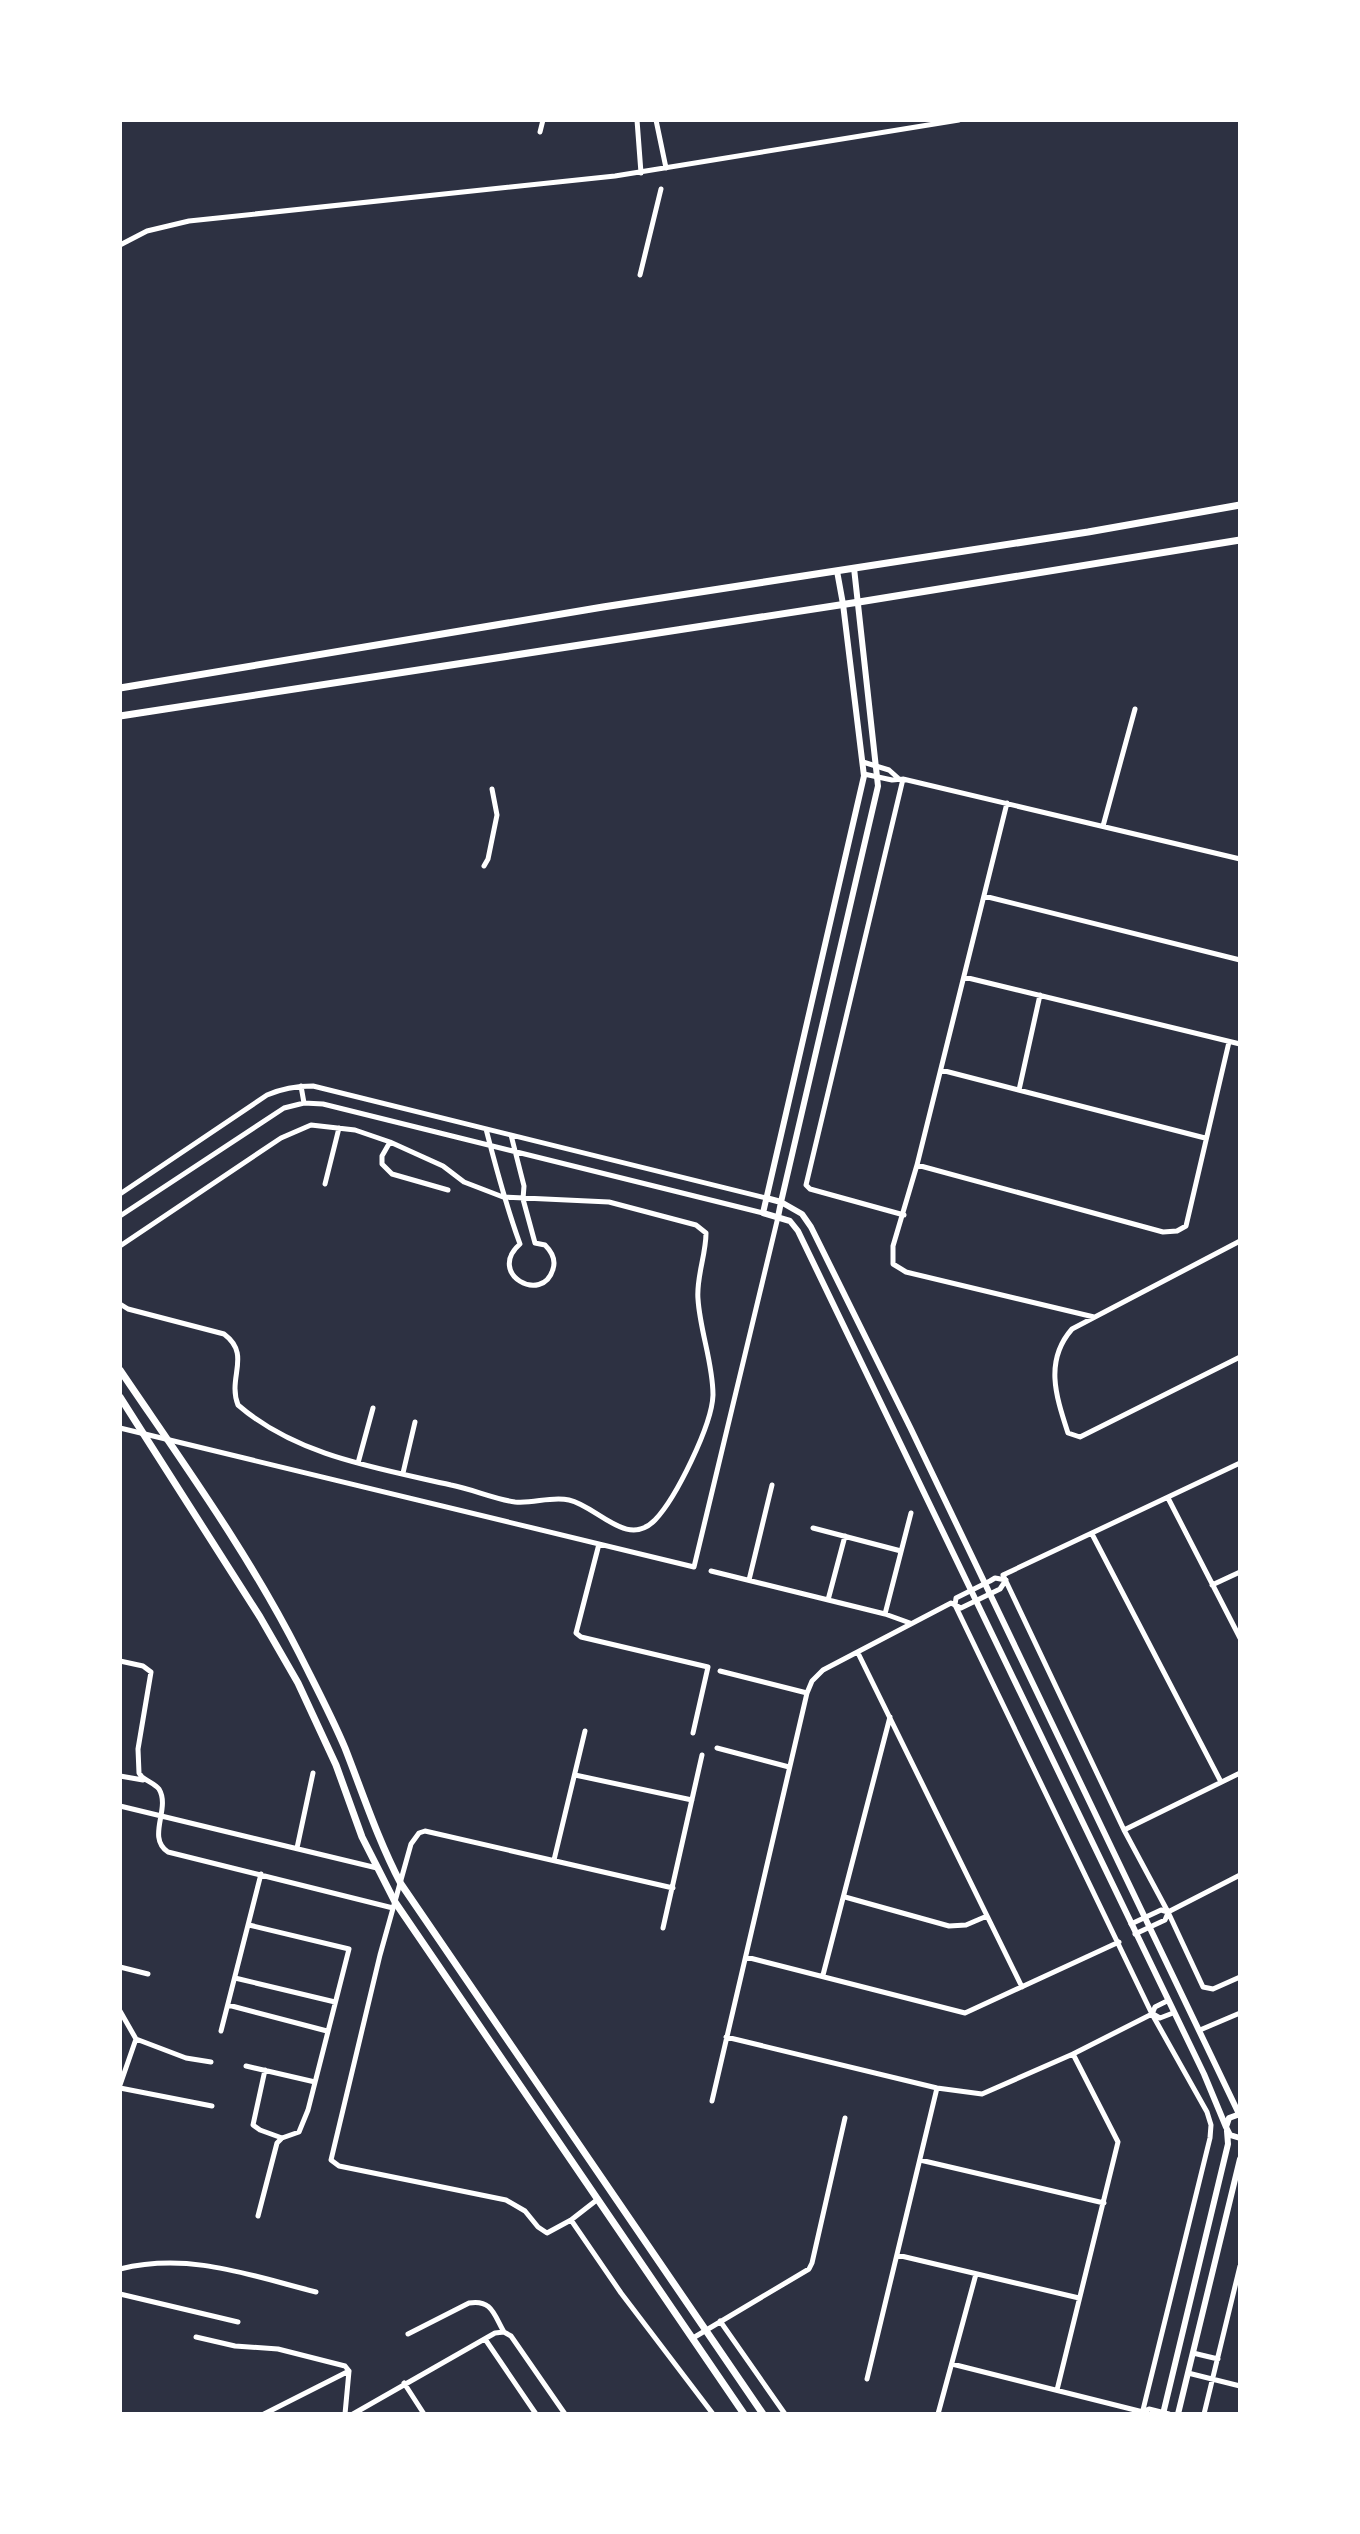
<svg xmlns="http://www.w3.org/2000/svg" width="1360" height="2534" font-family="Rubik,sans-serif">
<rect width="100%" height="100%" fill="#2d3142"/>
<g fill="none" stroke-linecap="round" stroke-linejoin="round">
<path stroke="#fff" stroke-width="5" d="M637,120L641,173
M656,120L666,168
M540,132L543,120
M120,245L147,231L189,221L615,176L959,120
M640,275L661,189
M863,762L889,770L898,778
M864,774L892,780L903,779L1240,859
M903,779L806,1185L810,1189L904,1215
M1007,803L917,1165L893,1246V1264L906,1272L1094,1317
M1103,826L1135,709
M484,866L488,859L497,815L492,789
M984,896L1240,960
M964,977L1240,1044
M941,1070L1205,1138
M301,1086L304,1103
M1019,1090L1040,995
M486,1129C496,1168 506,1206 520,1244C486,1274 543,1305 553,1269C556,1260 552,1252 545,1245L535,1243L523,1199L524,1186L511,1135
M390,1142L382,1156V1164L392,1174L448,1190
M917,1165L1163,1232L1177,1231L1186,1226L1229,1042
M325,1184L339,1128
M120,1194L267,1095C283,1088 296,1086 313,1086L766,1198
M120,1216L284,1108L304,1103L323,1104L763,1213
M1240,1241L1072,1329C1044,1361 1056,1396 1068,1433L1080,1437L1240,1357
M120,1246L281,1138L311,1125L355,1130L390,1142L443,1166L464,1182L503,1197L609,1202L696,1225L706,1233C706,1255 696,1278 698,1299C700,1331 713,1363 713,1395C712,1425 676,1498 655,1520C627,1549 597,1506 569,1500C551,1496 533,1504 515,1502C494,1499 472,1489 451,1485C377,1468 297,1456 238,1405C227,1377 252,1355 224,1334L128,1309L120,1304
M120,1428L694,1567L778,1217
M358,1463L373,1408
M1240,1463L1003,1575L1124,1830L1168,1912L1203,1987L1213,1989L1240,1977
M403,1473L415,1422
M1168,1498L1240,1638
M813,1528L901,1551
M1092,1534L1221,1782
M599,1544L576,1633L581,1637L708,1667L693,1733
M711,1571L885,1614L910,1623
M749,1580L772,1485
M1212,1585L1240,1572
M828,1600L845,1536
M955,1605L1152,2014L1207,2112L1211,2125L1210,2138L1142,2414
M955,1605L956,1598L990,1581L995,1578L1006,1580
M885,1614L911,1513
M858,1653L1022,1987
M120,1661L143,1666L151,1672L138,1749L139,1773L142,1777C147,1781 155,1784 159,1789C171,1809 146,1837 168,1852L393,1908
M720,1671L807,1693
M717,1748L789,1767
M575,1775L692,1800
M120,1776L143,1780
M120,1806L377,1868
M1124,1830L1240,1773
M297,1848L313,1773
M554,1860L585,1731
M845,1897L949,1926L966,1925L987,1916
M1131,1924L1161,1910L1168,1912L1240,1875
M249,1925L349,1949L308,2110L299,2132L282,2138L277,2143L258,2216
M663,1928L702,1755
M1135,1934L1165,1920L1168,1913
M746,1957L965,2013L1119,1942
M120,1967L148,1974
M823,1975L890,1717
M235,1978L335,2002
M228,2005L327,2031
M120,2011L136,2039L120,2085
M1153,2014L1160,2018L1173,2013
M1200,2030L1240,2013
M221,2031L261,1874
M726,2037L937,2088L982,2094L1073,2054L1152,2014L1155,2007L1167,2001
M136,2039L186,2058L211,2062
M246,2066L315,2082
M265,2070L253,2125L260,2130L282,2138
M120,2088L212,2106
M712,2101L807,1693L812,1681L823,1670L951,1603L961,1608L1000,1589L1006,1580
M920,2160L1104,2203
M598,2199L571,2220L547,2233L538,2227L525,2211L506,2200L339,2166L331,2160L380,1955L411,1844L419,1833L425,1831L673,1888
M571,2220L621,2293L713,2414
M897,2255L1079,2298
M120,2269C189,2252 249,2275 316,2292
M120,2294L238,2322
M720,2321L785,2414
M408,2334L469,2303C492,2299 494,2315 504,2332
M196,2337L235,2346L278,2349L345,2366L349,2371L345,2414
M693,2338L809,2269L812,2263L845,2118
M485,2339L536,2414
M1193,2353L1218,2359
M952,2364L1143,2412L1149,2409L1169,2414
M1188,2373L1240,2386
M867,2379L937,2088
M404,2383L424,2414
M1057,2390L1118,2142L1073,2054
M264,2414L349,2371
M353,2414L495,2333L504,2332L511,2336L565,2414
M938,2414L976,2274
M1204,2414L1240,2266"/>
<path stroke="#fff" stroke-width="6" d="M854,568L878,786L781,1202L802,1214L811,1227L910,1427L1239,2114
M837,571L843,604L864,776L763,1213L790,1221L798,1231L1204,2074L1226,2127
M766,1198L781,1202L778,1217
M1240,2114L1229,2118L1226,2127L1230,2135L1240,2138
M1163,2414L1228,2144L1227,2131
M1178,2414L1240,2159"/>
<path stroke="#fff" stroke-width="7" d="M120,688L603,607L1088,532L1240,505
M120,716L859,602L1240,540
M120,1370C183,1463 249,1554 300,1655C315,1685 332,1717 345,1748C363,1794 378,1840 401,1884L763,2414
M120,1397L260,1617L298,1683L336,1765L362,1837L395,1902L744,2414"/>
</g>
<rect width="1360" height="2534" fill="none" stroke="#ffffff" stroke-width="244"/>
</svg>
